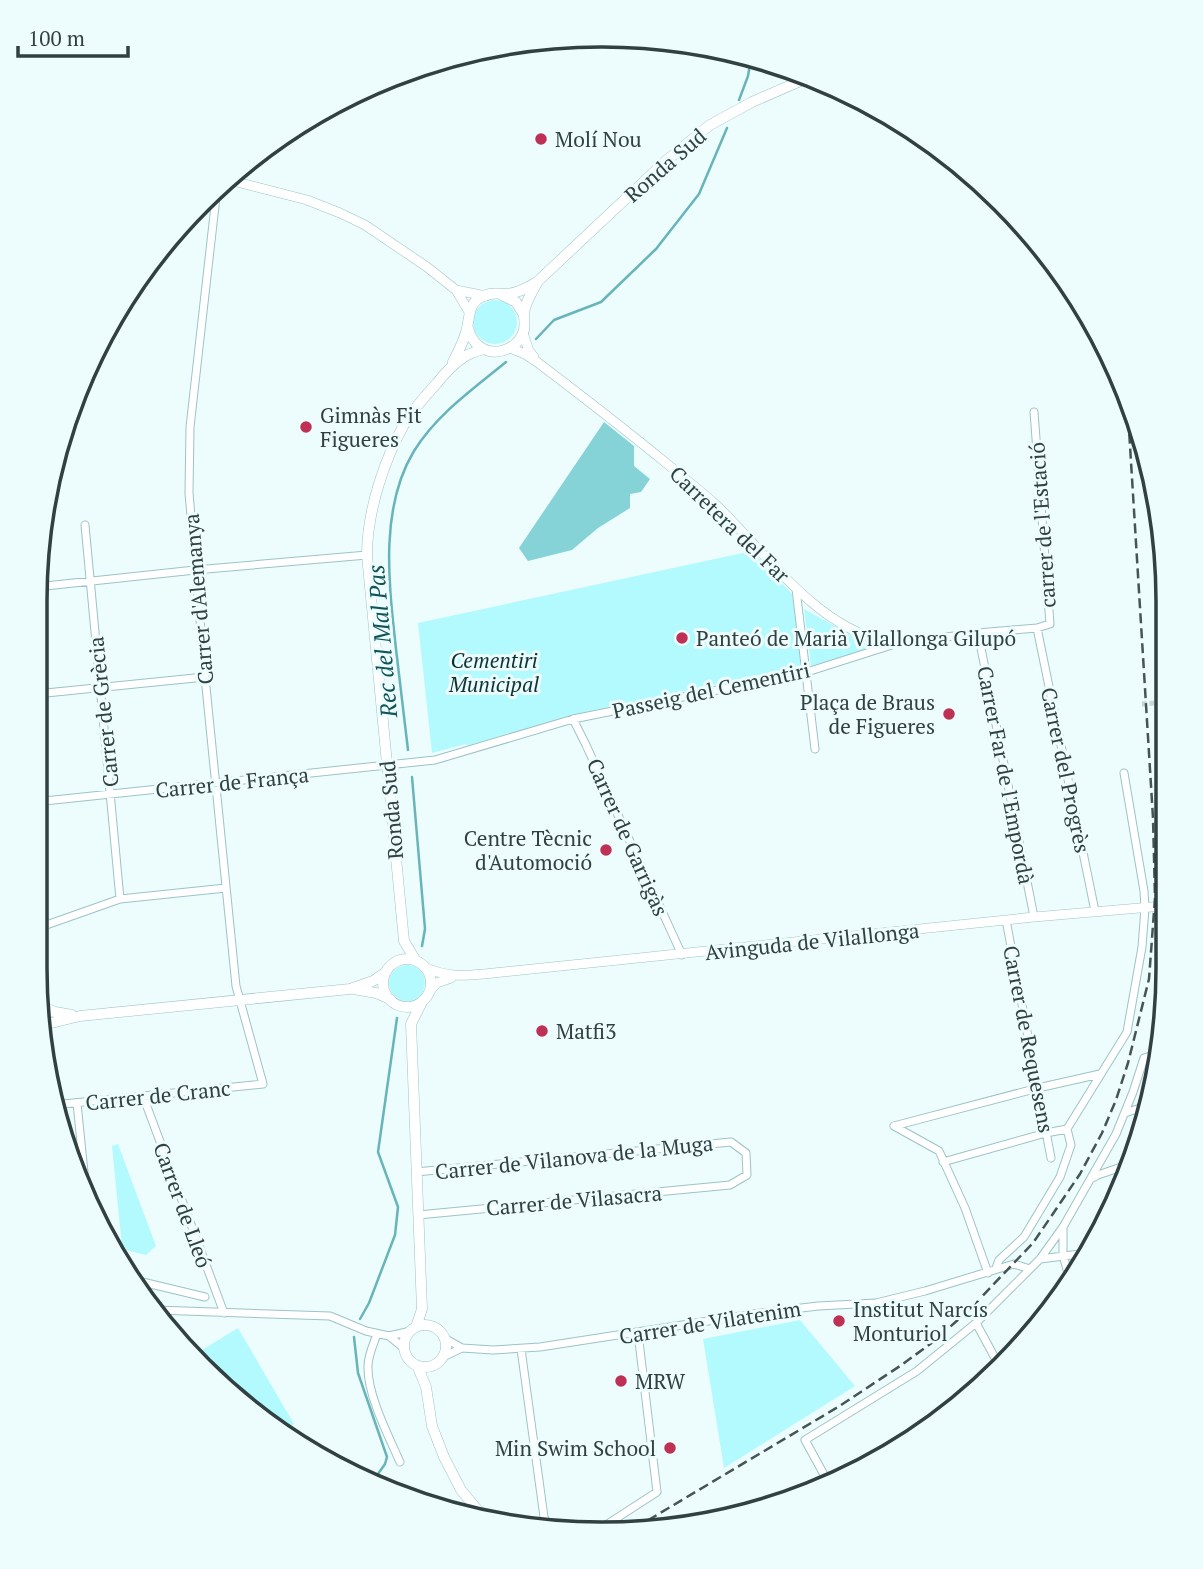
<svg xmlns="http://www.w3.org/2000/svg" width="1203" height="1569" font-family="'PT Serif',serif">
<rect width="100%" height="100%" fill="#edfcfd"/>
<path fill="#b3faff" d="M473 322a22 22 0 1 1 44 0a22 22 0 1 1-44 0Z
M752,551L792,594L803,666L567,716L467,746L466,744L432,753L418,623Z
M804,609L865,643L866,650L811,666Z
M389 983a18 18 0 1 1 36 0a18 18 0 1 1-36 0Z
M118,1144L156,1246L146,1255L126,1250V1248L122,1247L112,1146Z
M800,1320L855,1386L724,1468L703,1339Z
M238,1328L294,1424L283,1431L201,1368L192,1356Z"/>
<path fill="#85d2d7" d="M604,422L634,446V466L650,479L641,492L630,494V508L598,528L572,550L528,561L519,548Z"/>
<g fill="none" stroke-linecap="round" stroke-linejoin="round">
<path stroke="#67b4ba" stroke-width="2.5" d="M739,100L748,76L751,58
M536,339L554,320L601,302L656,249L699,194L727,128
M408,750C404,716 400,683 396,649C389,585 379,509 414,451C437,414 473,389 506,362
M412,777L425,929L422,946
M360,1319L369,1303L395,1235L398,1207L378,1152L397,1018
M354,1337L358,1373L387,1457L385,1464L373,1481"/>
<path stroke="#c7d6d7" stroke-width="5" stroke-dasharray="5 2.5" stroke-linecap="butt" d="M1142,704L1156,703"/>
<defs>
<path id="minor" d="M85,525L120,899
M36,587L195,570L367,555
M796,589L815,749
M1037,628L1095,911
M978,633L1034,917
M36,694L205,677
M573,719L586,745L682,955
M35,802L435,760L573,719L807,672L898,643L978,633L1037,628L1050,624L1034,412
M1006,920L1051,1158
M35,929L120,899L226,888
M143,1096L224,1313
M77,1103L86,1192
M53,1105L263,1084L236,986L205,677L189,493L190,427L216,197
M1125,1113L1146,1106
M894,1126L1038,1088L1100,1074
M894,1126L939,1151L965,1208L988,1273
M943,1162L1046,1133L1067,1129L1127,1032L1142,947L1145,908L1144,891L1124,773
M416,1172L731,1142L746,1153L747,1175L730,1185L418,1215
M1092,1178L1098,1175L1130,1164
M1063,1228V1255L1071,1284
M1040,1259L1088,1253
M996,1268L999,1260L1024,1237L1060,1177L1071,1145L1067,1129
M134,1280L205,1297
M156,1310L330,1316L366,1331L389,1336L411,1331
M976,1323L1001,1369
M377,1334C374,1343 368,1355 368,1366C367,1394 388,1435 400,1462
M389,1336L405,1349
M444,1338L462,1348L493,1350L540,1347L760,1313L818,1306L876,1303L925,1291L1014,1264L1030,1269
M521,1349L544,1517L548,1527
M443,1357L462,1348
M828,1482L805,1440L917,1371L976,1323L1040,1259L1063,1227L1116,1134L1133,1092L1144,1058L1160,1053
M579,1531L603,1527L657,1492L638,1333"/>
<path id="tertiary" d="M233,181L307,200L340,213L365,225L427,267L456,290L469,312
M456,290L486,296
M523,333L529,351L534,357
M510,348L525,354L537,362C582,396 627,431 671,467C686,480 702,492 716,505C767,553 822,637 898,643
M424,967C447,977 461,976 484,974L1034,917L1163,906
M429,992L437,983L451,978"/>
<path id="secondary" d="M502,295L516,302L524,315
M468,328C471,339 478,348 489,351C504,354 520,345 524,330C525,324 524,319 524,313C525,303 532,292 537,283
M453,362C458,352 463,343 466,332C471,316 466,299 490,294C496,293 501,294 507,294C518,293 527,288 537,282L667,160L710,125L752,102L812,76
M383 983a24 24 0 1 1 48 0a24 24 0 1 1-48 0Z
M416,961L404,941L367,555C367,512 384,459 406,421C415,408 426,395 437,383C445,373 453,364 464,357C470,353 477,351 484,349
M354,989L376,993L390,999
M40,1006L55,1012L72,1015
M43,1025L80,1016L350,989L373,981L386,972
M404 1346a21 21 0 1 1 42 0a21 21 0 1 1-42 0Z
M416,1327L422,1309L411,1024L422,1002
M417,1365L426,1387L432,1426L444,1457L461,1490L485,1519"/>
</defs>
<use href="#minor" stroke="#9dc3c6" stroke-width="9"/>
<use href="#tertiary" stroke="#9dc3c6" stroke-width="10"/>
<use href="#secondary" stroke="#9dc3c6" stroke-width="11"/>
<use href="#minor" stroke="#fff" stroke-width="7"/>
<use href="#tertiary" stroke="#fff" stroke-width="9"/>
<use href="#secondary" stroke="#fff" stroke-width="10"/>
<path stroke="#455455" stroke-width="2.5" stroke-dasharray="10 5" stroke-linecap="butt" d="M635,1528L838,1407L900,1366L933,1342L969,1310L1033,1243L1080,1174L1102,1133L1116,1100L1128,1063L1149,979L1155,898L1153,818L1127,397"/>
</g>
<g fill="#bf3055" stroke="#edfcfd" stroke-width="2.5">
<circle cx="541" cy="139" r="7"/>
<circle cx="306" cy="427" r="7"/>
<circle cx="682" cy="638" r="7"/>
<circle cx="949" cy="714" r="7"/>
<circle cx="606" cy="850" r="7"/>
<circle cx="542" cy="1031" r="7"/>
<circle cx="839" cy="1321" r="7"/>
<circle cx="621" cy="1381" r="7"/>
<circle cx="670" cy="1448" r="7"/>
</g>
<g text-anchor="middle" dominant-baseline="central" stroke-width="6" stroke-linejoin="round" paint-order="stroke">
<g font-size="21" fill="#314041" stroke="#edfcfd" text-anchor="start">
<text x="555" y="139">Molí Nou</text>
<text x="320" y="415">Gimnàs Fit<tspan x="320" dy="24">Figueres</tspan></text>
<text x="696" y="638">Panteó de Marià Vilallonga Gilupó</text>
<text x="935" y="702" text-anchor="end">Plaça de Braus<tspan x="935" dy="24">de Figueres</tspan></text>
<text x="592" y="838" text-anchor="end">Centre Tècnic<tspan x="592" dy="24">d'Automoció</tspan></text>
<text x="556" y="1031">Matfi3</text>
<text x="853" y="1309">Institut Narcís<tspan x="853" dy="24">Monturiol</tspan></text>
<text x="635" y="1381">MRW</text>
<text x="656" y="1448" text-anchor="end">Min Swim School</text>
</g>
<g font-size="21" fill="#314041" stroke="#edfcfd">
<text transform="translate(665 165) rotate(-41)">Ronda Sud</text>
<text transform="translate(730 524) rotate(44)">Carretera del Far</text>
<text transform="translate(1042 525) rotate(-94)">carrer de l'Estació</text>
<text transform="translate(198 599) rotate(-95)">Carrer d'Alemanya</text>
<text transform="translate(711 690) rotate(-12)">Passeig del Cementiri</text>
<text transform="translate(103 712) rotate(-96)">Carrer de Grècia</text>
<text transform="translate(1066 770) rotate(78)">Carrer del Progrès</text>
<text transform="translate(1006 775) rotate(79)">Carrer Far de l'Empordà</text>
<text transform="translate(232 782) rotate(-6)">Carrer de França</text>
<text transform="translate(391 810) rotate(-95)">Ronda Sud</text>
<text transform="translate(628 837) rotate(66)">Carrer de Garrigàs</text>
<text transform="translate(812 941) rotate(-6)">Avinguda de Vilallonga</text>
<text transform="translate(1029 1039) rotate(79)">Carrer de Requesens</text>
<text transform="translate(158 1095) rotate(-6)">Carrer de Cranc</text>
<text transform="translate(574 1157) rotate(-6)">Carrer de Vilanova de la Muga</text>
<text transform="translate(574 1200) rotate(-5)">Carrer de Vilasacra</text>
<text transform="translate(183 1205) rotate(70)">Carrer de Lleó</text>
<text transform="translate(710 1322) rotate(-9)">Carrer de Vilatenim</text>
</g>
<g font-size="21" font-style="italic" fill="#0c3336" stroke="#edfcfd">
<text x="494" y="660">Cementiri<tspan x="494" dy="24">Municipal</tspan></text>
</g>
<g font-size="23" font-style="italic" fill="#105458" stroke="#edfcfd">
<text transform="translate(382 641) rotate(-95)">Rec del Mal Pas</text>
</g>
</g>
<path d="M0 0H1203V1569H0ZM601 47H602A554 554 0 0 1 1156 601V968A554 554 0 0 1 602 1522H601A554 554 0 0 1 47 968V601A554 554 0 0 1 601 47Z" fill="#edfcfd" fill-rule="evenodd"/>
<path fill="none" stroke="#314041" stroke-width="3.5" d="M601 47H602A554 554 0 0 1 1156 601V968A554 554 0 0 1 602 1522H601A554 554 0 0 1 47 968V601A554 554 0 0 1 601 47Z"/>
<path d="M18 46v10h110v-10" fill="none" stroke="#314041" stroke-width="3.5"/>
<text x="28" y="46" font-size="21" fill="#314041" stroke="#edfcfd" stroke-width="5" paint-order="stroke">100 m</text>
</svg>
